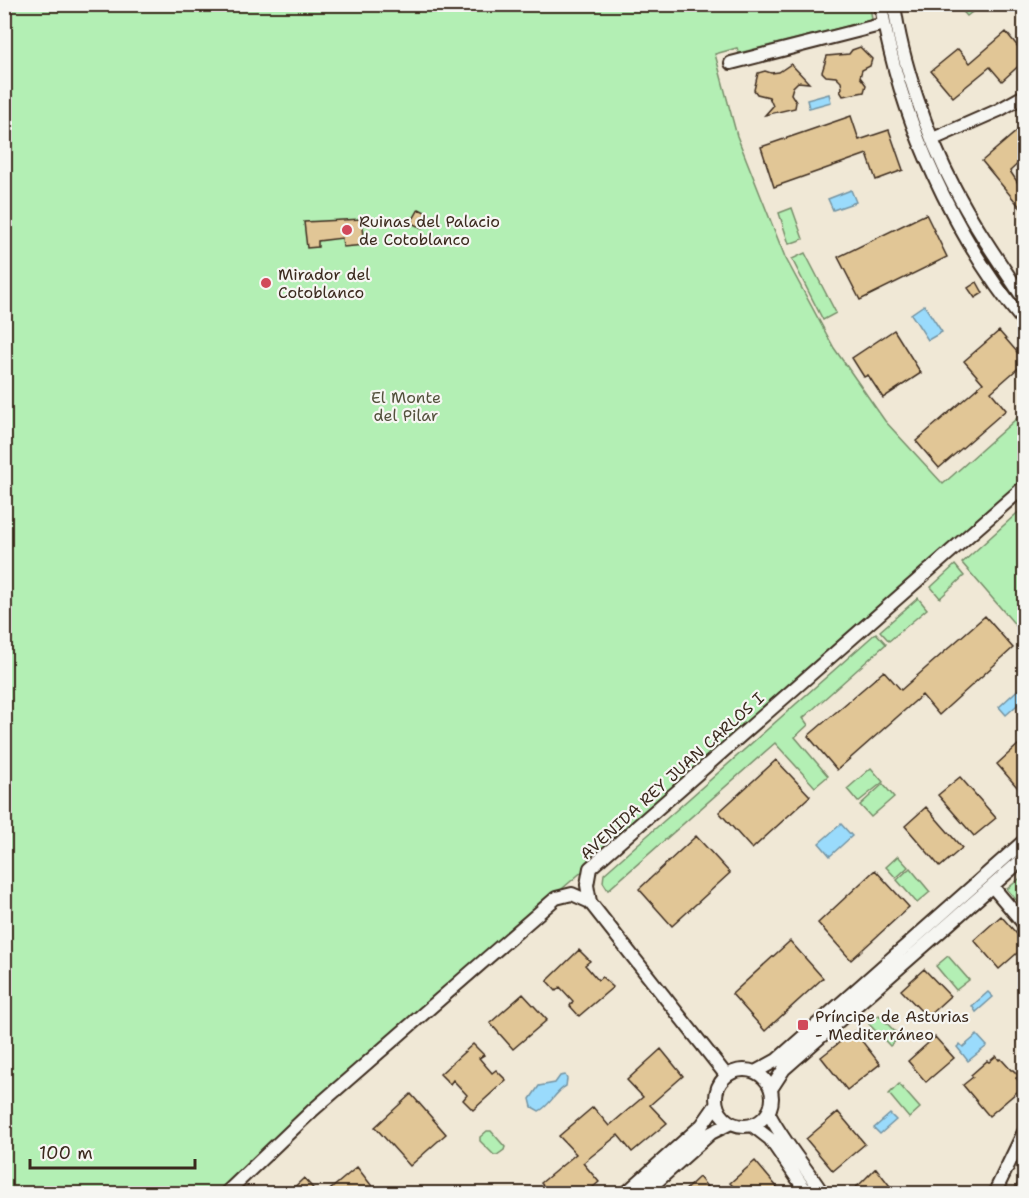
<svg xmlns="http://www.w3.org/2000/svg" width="1029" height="1198" font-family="'Shantell Sans',sans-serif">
<rect width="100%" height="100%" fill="#f0e8d6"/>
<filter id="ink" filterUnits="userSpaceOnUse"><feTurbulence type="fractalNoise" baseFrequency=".0167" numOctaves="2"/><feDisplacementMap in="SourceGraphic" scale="12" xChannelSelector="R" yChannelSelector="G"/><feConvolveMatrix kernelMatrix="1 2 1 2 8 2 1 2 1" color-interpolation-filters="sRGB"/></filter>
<g filter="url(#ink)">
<path fill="#b3efb4" stroke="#778c69" stroke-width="1.5" d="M5,5H870L872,20L739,53L737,48L715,54L737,136L785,257L834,348L885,421L943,484L1024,412V480L584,870L371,1052L219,1193L5,1194Z
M957,5H981L967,16Z
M792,208L803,239L789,244L779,213Z
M805,253L836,313L823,320L792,259Z
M1024,507V635L962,563Z
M955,565L964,576L940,598L931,587Z
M918,598L927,609L889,641L880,631Z
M876,633L886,644L803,718L808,725L795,737L828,776L815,787L775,743L608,890L603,882L604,874Z
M871,768L883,782L858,802L847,789Z
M883,784L894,797L871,817L860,805Z
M898,856L908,867L896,878L886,867Z
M910,868L930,892L917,903L897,880Z
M1024,875V874V909L1007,889Z
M948,956L969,980L956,990L936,966Z
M879,1015L900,1037L890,1046L869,1024Z
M899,1084L920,1108L909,1118L889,1094Z
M487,1131H491L505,1147L504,1150L497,1155H494L480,1141V1137Z"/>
<path fill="#9adbfc" stroke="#7494a3" stroke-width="1.5" d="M829,94L831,102L809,108L807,100Z
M851,190L856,202L833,210L828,199Z
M924,305L942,332L928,340L911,314Z
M1024,684V699L1006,715L999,707Z
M841,824L852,836L830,856L819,843Z
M988,992L993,997L976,1012L972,1006Z
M977,1035L987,1046L968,1061L957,1047L960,1044L963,1047Z
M565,1075L567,1079L566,1086C555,1092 549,1107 539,1111L532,1107L530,1099L539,1086L555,1083L560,1076Z
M890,1114L896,1120L880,1134L874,1128Z"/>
<path fill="#e1c696" stroke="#3b2a1e" stroke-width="1.5" d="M1006,32L1024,54V61L1002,81L990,67L953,97L931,71L958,49L970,63Z
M860,47L872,59L870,66L862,70L860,77L866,85L864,92L843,96L840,91L842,88L841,82L836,77L826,76L822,72L827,56L849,54L852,50Z
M791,64L809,83L798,82L793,87L791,94L796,102L795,108L765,115L773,106L769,97L757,94L754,90L758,73L765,71L771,73L779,72Z
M851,116L859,140L889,130L903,170L876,180L867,154L774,187L761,147Z
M1024,125V158L1010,171L1020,186L1024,182V212L982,161Z
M419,209L429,214L422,228L411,223Z
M926,214L947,257L860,300L838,257Z
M362,219L365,245L343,247L342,238L318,241V247L307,248L304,222Z
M977,282L983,293L975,298L968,288Z
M894,330L921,373L883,398L868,375L864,377L852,358Z
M999,331L1024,360V363L991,392L1006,410L939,468L916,441L983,383L964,361Z
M985,616L1013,648L939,715L922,695L837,770L808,736L884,671L901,690Z
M1019,744L1024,750V795L997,764Z
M776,760L810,796L752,849L719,812Z
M960,777L996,818L974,836L938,795Z
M926,807L962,848L940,867L905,826Z
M696,836L730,873L672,926L639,889Z
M875,870L909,907L851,960L818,923Z
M1001,916L1024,942V947L999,969L974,940Z
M790,941L823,978L765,1031L732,994Z
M579,950L590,961L585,965L598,980L602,977L613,987L579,1016L570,1006L573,1001L560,987L556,991L547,981Z
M924,969L950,996L927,1017L901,990Z
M523,994L547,1020L513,1049L490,1023Z
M854,1031L880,1064L847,1090L821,1057Z
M935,1037L954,1058L926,1082L908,1061Z
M473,1044L484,1055L479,1058L492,1073L496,1070L506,1080L473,1110L463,1100L467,1095L453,1080L450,1084L440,1074Z
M661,1049L683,1076L650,1105L667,1123L632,1152L618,1135L583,1163L599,1182L585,1194H550L541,1183L576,1154L559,1136L593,1107L609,1126L643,1097L627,1080Z
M996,1056L999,1060L1001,1059L1011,1070H1013L1019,1076L1016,1078L1024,1086L989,1116L963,1085L973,1077L971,1075L987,1061L989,1062Z
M411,1094L446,1134L410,1166L375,1127Z
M838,1112L865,1144L833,1171L806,1139Z
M755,1161L783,1194H740L730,1183Z
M357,1167L378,1194H325Z
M876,1168L896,1194H846L860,1184Z
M1024,1172V1194H1012Z
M699,1177L713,1194H681Z
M304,1178L318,1194H287Z"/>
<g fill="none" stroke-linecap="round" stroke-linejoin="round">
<defs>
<path id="street" d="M881,4C883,21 887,37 891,54C913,145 964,250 1024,322
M894,4C901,60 928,138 954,187C974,226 1000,263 1024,299
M731,63L884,24
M933,139L999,110L1024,96
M992,886L1024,924
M589,901L726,1075
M590,902L587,885L590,868L1024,487
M716 1098a28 28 0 1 1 56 0a28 28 0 1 1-56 0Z
M755,1072L777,1060L1024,841
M771,1089L784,1069L1024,858
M768,1112C783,1142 805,1166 823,1194
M752,1125L770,1139L808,1194
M225,1194L313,1110L556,898L572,894L590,902
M625,1194L702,1125L716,1105
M643,1194L711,1133L731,1123
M994,1194L1024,1132"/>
</defs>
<use href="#street" stroke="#3b2a1e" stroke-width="16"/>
<use href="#street" stroke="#f6f6f2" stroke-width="12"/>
</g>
</g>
<g fill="#d1495b" stroke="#f6f6f2" stroke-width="2">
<circle cx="347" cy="230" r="6"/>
<circle cx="266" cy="283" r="6"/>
<rect x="797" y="1019" width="12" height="12" rx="3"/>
</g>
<g text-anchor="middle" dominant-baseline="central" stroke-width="4.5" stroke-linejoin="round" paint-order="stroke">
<g font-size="16" fill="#3b2a1e" stroke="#f6f6f2" text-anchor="start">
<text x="359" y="221">Ruinas del Palacio<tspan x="359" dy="18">de Cotoblanco</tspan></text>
<text x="278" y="274">Mirador del<tspan x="278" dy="18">Cotoblanco</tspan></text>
<text x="815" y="1016">Príncipe de Asturias<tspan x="815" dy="18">- Mediterráneo</tspan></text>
</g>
<g font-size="16" fill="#53513c" stroke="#f6f6f2">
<text x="406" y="397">El Monte<tspan x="406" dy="18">del Pilar</tspan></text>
</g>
<g font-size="16" fill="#3b2a1e" stroke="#f6f6f2">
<text transform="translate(672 776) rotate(-42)">AVENIDA REY JUAN CARLOS I</text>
</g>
</g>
<rect width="1029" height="1198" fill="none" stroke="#f6f6f2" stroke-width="24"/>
<rect x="12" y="12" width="1005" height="1174" fill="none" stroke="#3b2a1e" stroke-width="2" filter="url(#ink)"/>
<path d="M30 1159v9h165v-9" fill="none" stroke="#3b2a1e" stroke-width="3"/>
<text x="39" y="1159" font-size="18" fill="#3b2a1e" stroke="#f6f6f2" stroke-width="4.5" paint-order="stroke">100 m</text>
</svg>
